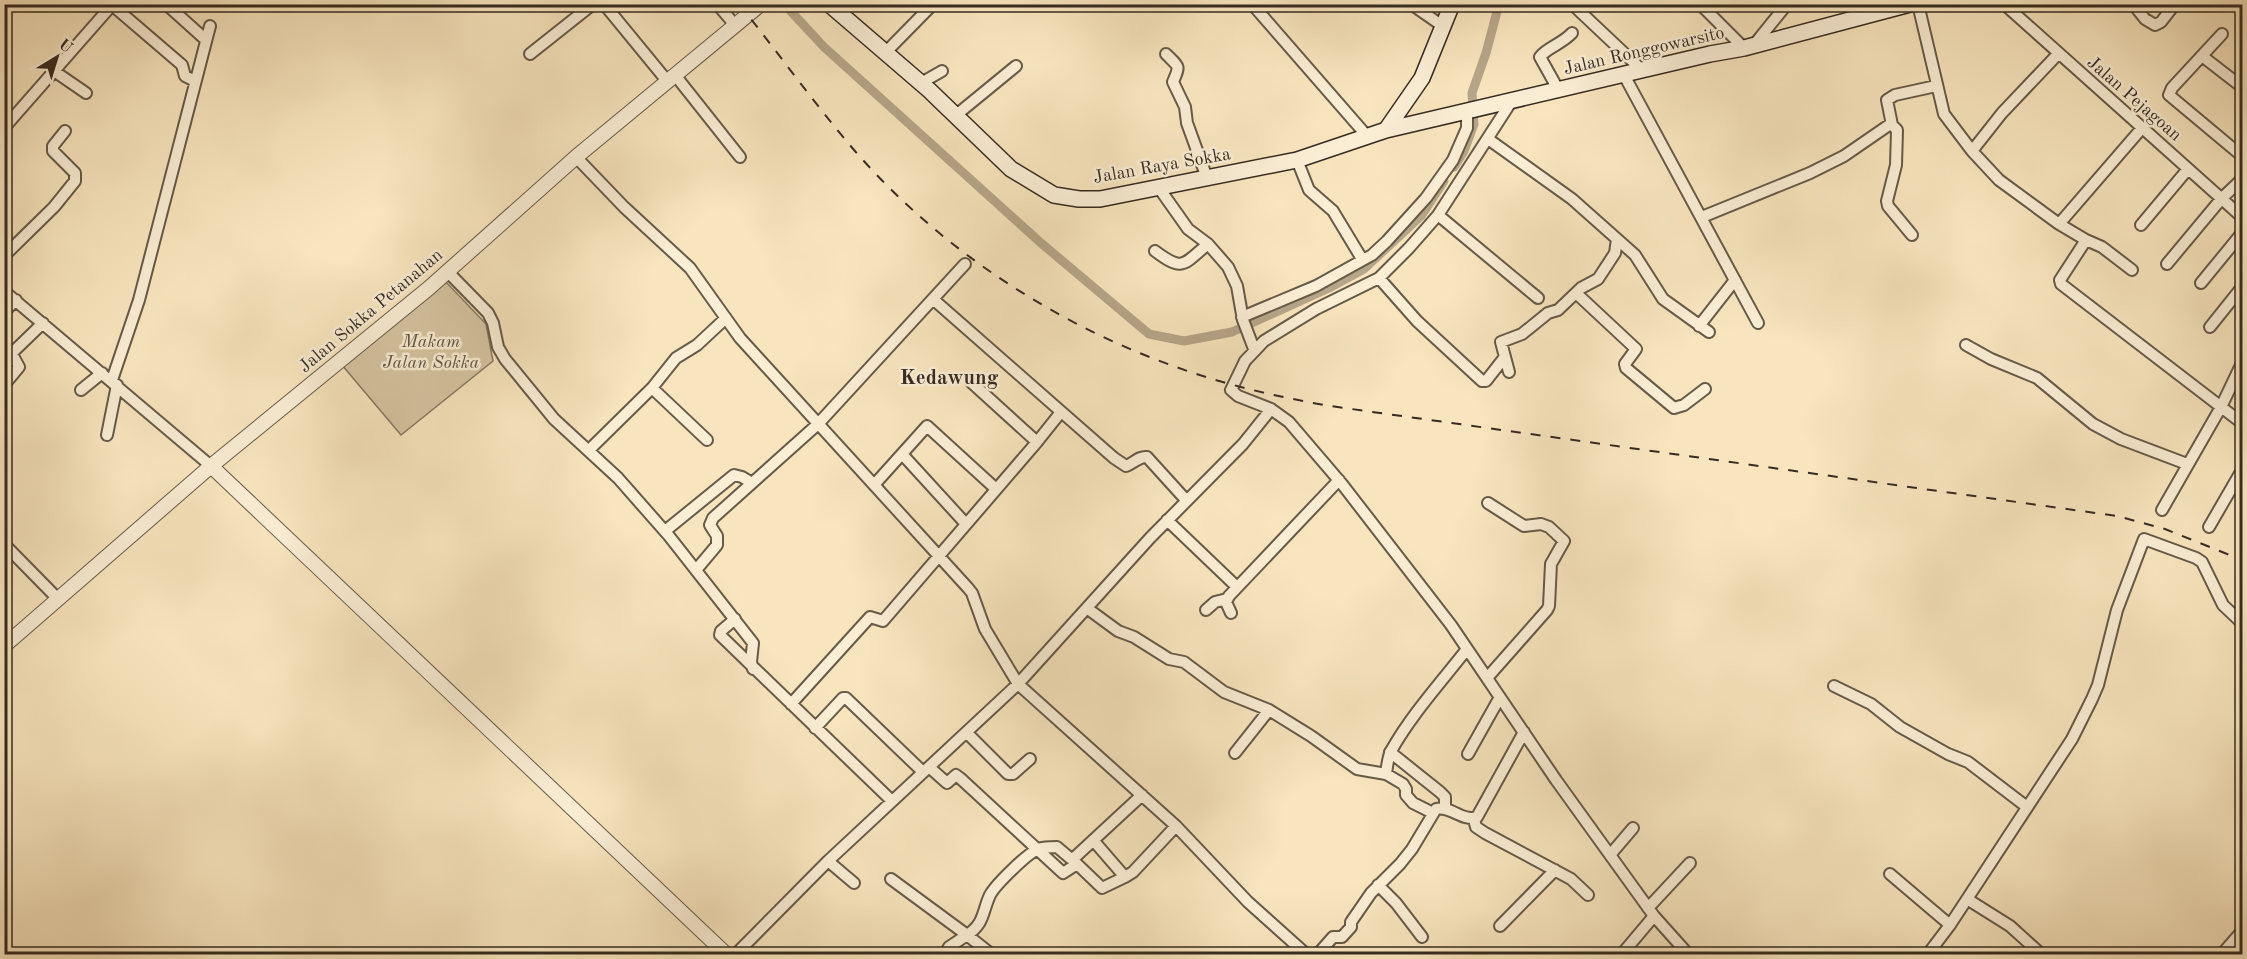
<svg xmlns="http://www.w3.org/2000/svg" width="2247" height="959" font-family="'Old Standard TT',serif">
<rect width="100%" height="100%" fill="#f8e5be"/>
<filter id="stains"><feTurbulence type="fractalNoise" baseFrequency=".00333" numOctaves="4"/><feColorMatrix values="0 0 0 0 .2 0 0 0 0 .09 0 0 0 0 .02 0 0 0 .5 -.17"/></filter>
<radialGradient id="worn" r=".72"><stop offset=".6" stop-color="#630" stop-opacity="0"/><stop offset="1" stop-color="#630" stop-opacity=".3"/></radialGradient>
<path fill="#d7c5a3" stroke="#867862" stroke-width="1.5" d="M445,281L486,324L493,361L401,435L342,365Z"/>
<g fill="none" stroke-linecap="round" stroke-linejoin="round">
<path stroke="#b6a689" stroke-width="9" d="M784,4L824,47L1041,243L1149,334L1184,341L1232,332L1329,288L1364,269L1421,216L1444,181
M1454,167L1464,151L1474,124L1472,93L1486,53L1499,4"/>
<defs>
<path id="minor" d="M166,4L206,40
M604,4L668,82
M717,4L735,25
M1252,4L1367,136
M1411,4L1444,27
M1572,4L1643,71
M1700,4L1744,48
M1918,4L1944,114L1972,151L1999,180L2059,224L2086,240L2060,280L2061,284L2242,423
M2004,4L2242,217
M2133,4L2145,19L2155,25L2161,22L2175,4
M2222,34L2172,88L2169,95L2242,156
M1754,45L1787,4
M885,53L933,4
M530,54L593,4
M1166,54C1180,68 1180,65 1173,82L1185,107L1187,123L1207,178
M2202,56L2242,87
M54,71L86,93
M675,75L740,157
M1624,75L1758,323
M921,83L942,71
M1559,91L1540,57C1546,48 1562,44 1572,33
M1511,102L1438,215L1409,248L1379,278L1316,309L1264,341L1245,361L1231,390L1238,396L1271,409L1289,422L1342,484L1451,625L1556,780L1654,916L1688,954
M955,116L1016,66
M1892,125L1887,100L1895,95L1936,86
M4,128L112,5L182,65L185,76L195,81
M1488,139L1572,199L1635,255L1663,299L1709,332
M1972,151L2002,113L2058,54
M576,157L624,207L690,268L740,338L968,588L972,593L985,629L1018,684L1176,826L1248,902L1306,954
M1297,160L1309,190L1333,211L1362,259
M1159,188L1188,229L1208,244L1228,267L1237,286L1243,320L1254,349
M1438,215L1538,298
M1702,217L1810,173L1844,156L1889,125H1892L1897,130L1896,165L1887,201L1888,206L1912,235
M2059,224L2142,128
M2141,225L2188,169
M2086,240L2102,247L2132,270
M1155,251C1183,272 1183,265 1208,244
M4,256L54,207L75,181V173L53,151V146L65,131
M2167,264L2222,198L2242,179
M448,272L488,313L493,323L498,347L505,359L554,419L618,478L669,536L753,643L751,662L753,669
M1379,278L1417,321L1482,381H1486L1504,358
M2201,283L2242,233
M4,291L211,466
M1576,293L1636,349L1625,364L1626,368L1674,408L1684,405L1705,389
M934,300L1114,458L1126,466C1134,463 1139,456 1147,457L1186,500
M4,312L16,300
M1242,317L1316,286L1372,255L1387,241L1426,198L1453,160L1467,128V112
M1699,326L1735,280
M2210,327L2242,287
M1966,345L1991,359L2037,378L2093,424L2121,439L2187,464
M1509,372L1501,342L1522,334L1548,313L1558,310L1581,288L1598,279L1615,253L1617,239
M112,380L139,300L210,26
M971,382L1037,442L1061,412
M4,385L19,367L13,356V352L43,323
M652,388L707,440
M81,390L102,373
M107,435L117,385
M589,450L652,388L676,358L697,345L726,318
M902,454L966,524
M874,485L927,426L996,489
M2162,510L2221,407L2242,363
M1167,520L1237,587
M2209,527L2242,470
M665,531L734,475L742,477L752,483
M4,544L58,599
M696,570L717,545V536L710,525L713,518L818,424L965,264
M1088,609L1118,631L1134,637L1169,659L1184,662L1224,692L1269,710
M1206,610L1215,602L1227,599
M1231,613L1226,602L1229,596L1339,480
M735,619L721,631L720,635L892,801
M1487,678L1547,610L1549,606L1551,564L1564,541L1549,527L1541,524L1524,526L1488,503
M1834,686L1871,704L1900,727L1948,754L1968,762L2027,807
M791,704L870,617L883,621L1037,442
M815,728L843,698H846L923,772
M967,733L1008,774H1013L1030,759
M1390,752L1440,792L1445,797V809
M1235,753L1269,710L1311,736L1357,769L1386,774
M1468,754L1500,697
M929,767L947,783L956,775L960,778L1063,873L1077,864L1102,888L1125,877
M1433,813L1413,803L1406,795V789L1403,784L1386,774C1387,766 1388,757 1391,751C1411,715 1442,681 1467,649
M1474,819L1476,827L1485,833L1571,879L1588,895
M1093,840L1125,877L1133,872L1176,826
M1610,855L1633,828
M828,861L854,883
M1890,874L1950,925
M891,879L967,935C985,923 982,912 990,895C996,884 1027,854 1038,849C1044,847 1051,847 1057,847L1070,858H1074L1142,795
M1378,885L1396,903L1422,937
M1967,899L2010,926L2041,954
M1648,908L1690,863
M1500,926L1555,870
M736,954L828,861L1018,684L1150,538L1243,444L1271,409
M945,954L949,947L967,935L991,954
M1318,954L1333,937H1342L1351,927V922L1371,893L1400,864L1412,849L1436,809C1450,805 1462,822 1477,817L1524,732
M1622,954L1654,916
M1928,954L1950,925L2072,739L2092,699L2098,685L2117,610L2144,539L2196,558L2202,562L2223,605L2242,623
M2222,954L2242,931"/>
<path id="tertiary" d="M211,466L726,954
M4,646L211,466L429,288L576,157L761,4"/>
<path id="secondary" d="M829,4L929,90L1011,169L1054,195L1079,199H1100L1297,160L1386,130L1710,54L1744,48L1910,4
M1386,130L1422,78L1452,4"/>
</defs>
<use href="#minor" stroke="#665a48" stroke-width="14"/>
<use href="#tertiary" stroke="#665a48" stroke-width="16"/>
<use href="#secondary" stroke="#362b21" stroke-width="18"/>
<use href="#minor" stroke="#faeed5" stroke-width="10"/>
<use href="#tertiary" stroke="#faeed5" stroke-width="14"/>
<use href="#secondary" stroke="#faeed5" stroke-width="15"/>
<path stroke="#362b21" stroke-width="2" stroke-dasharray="10 10" stroke-linecap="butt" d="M739,4C776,50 811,99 849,144C934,245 1052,323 1176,367C1226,385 1278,397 1330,406L2117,516L2165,529L2242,560"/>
</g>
<g text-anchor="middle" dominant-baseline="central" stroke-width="5" stroke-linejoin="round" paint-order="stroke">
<g font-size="18" fill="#362b21" stroke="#faeed5">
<text transform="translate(1644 51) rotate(-13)">Jalan Ronggowarsito</text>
<text transform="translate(2134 99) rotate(41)">Jalan Pejagoan</text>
<text transform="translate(1162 166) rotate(-10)">Jalan Raya Sokka</text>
<text transform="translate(371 311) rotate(-40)">Jalan Sokka Petanahan</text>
</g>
<g font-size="18" font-style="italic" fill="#5e5242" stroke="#faeed5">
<text x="431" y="342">Makam<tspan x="431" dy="21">Jalan Sokka</tspan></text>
</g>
<g font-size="21" font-weight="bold" fill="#362b21" stroke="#faeed5">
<text x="949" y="378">Kedawung</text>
</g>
</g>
<rect width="2247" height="959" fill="none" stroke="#f8e5be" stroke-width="24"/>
<rect x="6" y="6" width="2235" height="947" fill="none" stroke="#362b21" stroke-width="3"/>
<rect x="12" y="12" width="2223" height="935" fill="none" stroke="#362b21" stroke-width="1.5"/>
<g transform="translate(57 57) rotate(38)" stroke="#faeed5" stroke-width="4.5" paint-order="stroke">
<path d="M0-4.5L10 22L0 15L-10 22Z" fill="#362b21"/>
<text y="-9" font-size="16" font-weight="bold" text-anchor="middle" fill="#362b21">U</text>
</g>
<rect width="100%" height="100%" filter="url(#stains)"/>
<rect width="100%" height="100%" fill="url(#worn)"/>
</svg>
